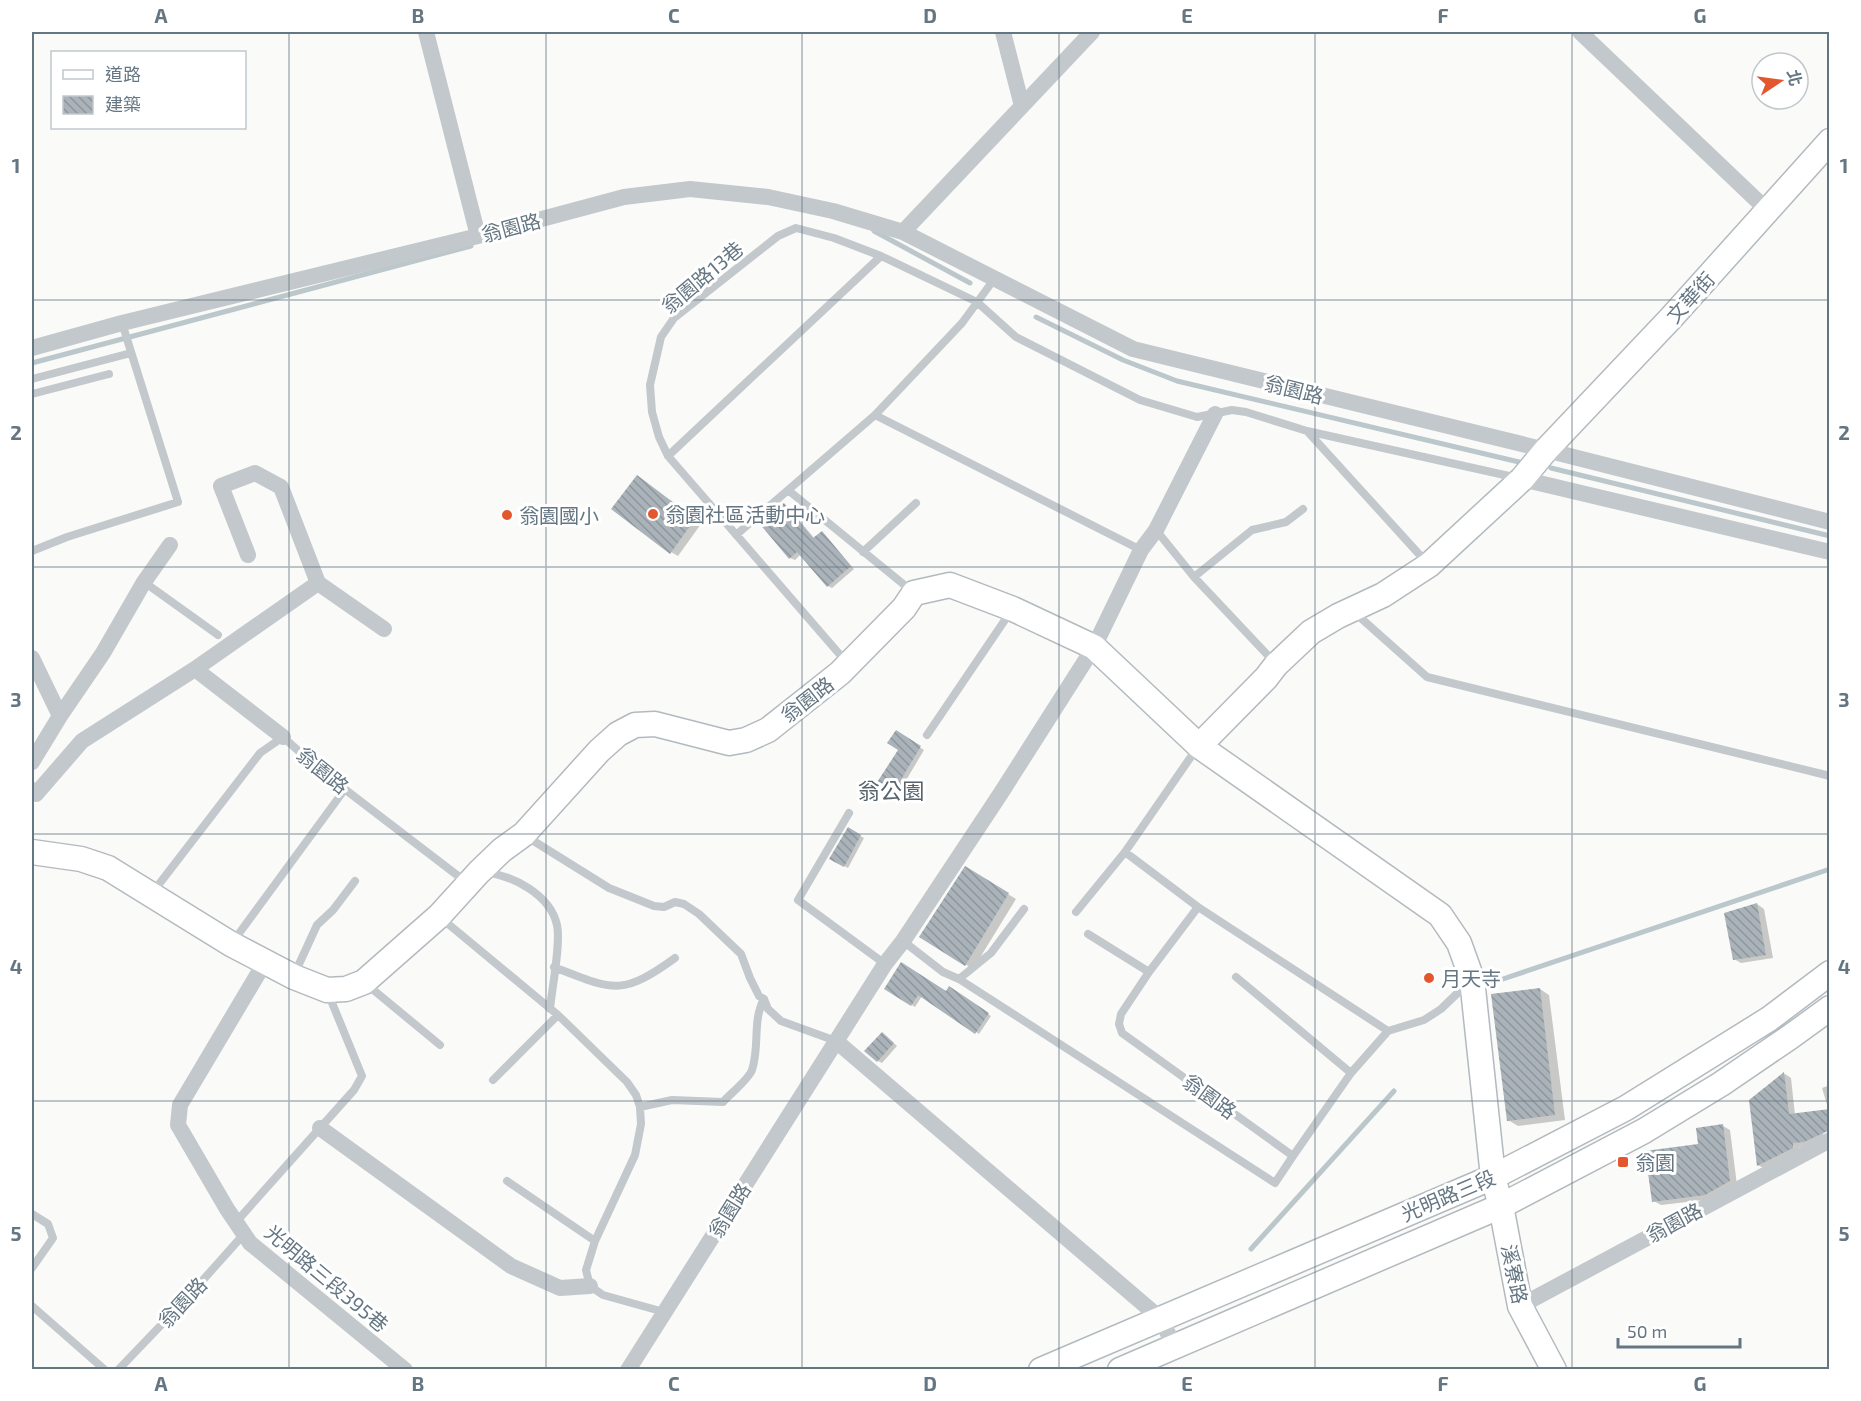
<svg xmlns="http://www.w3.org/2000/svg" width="1861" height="1401" font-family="'Exo 2','Noto Sans TC',sans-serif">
<defs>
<pattern id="building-back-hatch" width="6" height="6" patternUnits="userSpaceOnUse" patternTransform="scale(1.5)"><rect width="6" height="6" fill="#aab3b9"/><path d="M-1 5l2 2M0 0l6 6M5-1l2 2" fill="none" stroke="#8e969c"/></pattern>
</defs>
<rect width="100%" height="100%" fill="#fafaf8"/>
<path fill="#0003" d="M644,481L701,524L678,556L671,552Z
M784,505L788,507L815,539L822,533L826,536L854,569L832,588L828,586L801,554L795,560L790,558Z
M896,732L924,750L895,799L876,787L900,750Z
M848,829L864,838L848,868L831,859Z
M966,868L1016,899L973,969L921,937Z
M1757,904L1764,909L1773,958L1741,963L1734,959L1726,914Z
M886,988L946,993L950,988L991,1016L979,1034L922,996L915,1007Z
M1540,989L1549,995L1565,1120L1518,1126L1508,1120Z
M886,1036L897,1046L882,1063L878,1061Z
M1785,1074L1791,1078L1795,1115L1829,1111L1822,1088L1830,1085V1130L1823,1132L1824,1139L1812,1145L1799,1147L1800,1151L1765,1169L1758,1165L1751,1101Z
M1723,1126L1730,1130L1737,1185L1712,1199L1661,1205L1654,1201L1700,1145Z"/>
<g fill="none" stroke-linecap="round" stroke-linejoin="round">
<path stroke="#bbc7cb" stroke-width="5" d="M874,231L970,283
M1036,317L1123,360L1177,381L1519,462
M32,363L471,246
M1551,468L1830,536
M1500,980L1830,869
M1251,1249L1394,1091"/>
</g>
<path fill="url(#building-back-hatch)" d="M637,475L695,519L670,554L611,509Z
M784,503L813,538L822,531L851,566L827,587L797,552L789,559L759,523Z
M896,730L921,746L890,798L874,787L898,750L887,743Z
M848,827L861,835L844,867L829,859Z
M965,866L1009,893L965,966L919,937Z
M1757,903L1766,955L1733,960L1724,913Z
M901,962L946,991L949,986L989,1013L975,1034L918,995L911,1006L884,989Z
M1540,988L1555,1115L1507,1121L1491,994Z
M882,1032L894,1043L877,1062L864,1051Z
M1784,1072L1789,1114L1830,1109V1130L1804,1142L1793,1143V1148L1757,1166L1749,1100Z
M1723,1124L1730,1181L1705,1195L1652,1202L1645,1151L1698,1144L1696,1128Z"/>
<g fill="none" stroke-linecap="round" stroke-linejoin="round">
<defs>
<path id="secondary" d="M1199,746L1266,678L1276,665L1311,632L1338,616L1383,595L1429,565L1522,479L1546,450L1671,318L1830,141
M32,852L81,859L108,868L231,944L294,977L327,990L346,989L364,982L439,916L479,872L502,850L524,834L599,751L618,734L635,725L655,724L729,743L746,740L768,730L840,673L904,608L914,593L950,585L1013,609L1094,647L1199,746L1440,915L1459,943L1472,979L1493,1177L1501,1206L1520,1306L1554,1370
M1041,1370L1493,1177L1626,1108L1769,1019L1830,973
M1120,1370L1501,1206L1644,1131L1721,1084L1790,1037L1830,1008"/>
</defs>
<use href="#secondary" stroke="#b3babf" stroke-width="27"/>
<path stroke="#c3c8cc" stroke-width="8" d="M32,379L131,353
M32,394L109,374
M875,415L1141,550
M1308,432L1428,564
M668,456L881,256
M788,490L913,592
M1156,530L1194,577L1276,664
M736,535L875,415L962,323L995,278
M32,551L67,537L178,502L122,323
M863,552L916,503
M1194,577L1252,530L1286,522L1303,509
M144,582L218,635
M1354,612L1427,677L1830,776
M848,664L668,456L659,437L652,412L650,385L661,337L674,318L778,236L796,228L834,238L881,256L977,302L1016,337L1140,400L1197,417L1232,410L1246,412L1307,431L1518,478
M927,735L1011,611
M849,813L798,900L885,964
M524,835L609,888L654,906L664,907L675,902L684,904L699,914L741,954L750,978L759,996L764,999L768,1009L781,1021L836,1041
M1125,852L1198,907L1388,1031
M485,872C513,876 550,894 557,925C561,943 552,988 550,1009
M153,892L260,753L283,737L321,771L466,882
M1198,907L1149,972L1121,1014L1119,1024L1122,1033L1293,1156L1351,1073L1388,1031L1424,1020L1441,1009L1469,982
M1076,912L1125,852L1197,748
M441,918L558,1015L627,1082L636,1095L640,1107L641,1124L635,1155L595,1241L586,1270L590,1286L603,1295L664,1312
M1088,934L1149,972
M903,941L943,972L959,979L991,953L1024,909
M232,943L345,789
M554,967C613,990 621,997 675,958
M294,975L317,925L333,910L355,881
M1236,977L1351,1073
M959,979L1275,1183L1293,1156
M365,983L440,1045
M493,1080L558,1015
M640,1107L672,1100L723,1102C730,1094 749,1079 752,1070C760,1046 752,1021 764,999
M507,1181L595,1241
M32,1214L48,1224L53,1238L32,1268
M236,1222L354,1090L362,1076L328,993
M32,1306L105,1370
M118,1370L186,1299L244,1234"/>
<path stroke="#c3c8cc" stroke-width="16" d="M426,32L478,236
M1003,32L1022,106
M1580,32L1767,210
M903,232L1092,32
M32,348L122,323L478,236L624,197L690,189L768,197L833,211L903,232L1133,349L1546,450L1830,522
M1522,479L1830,552
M248,555L221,486L255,473L281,487L318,583L384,629
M32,658L60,716
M195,669L283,737
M32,762L60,716L103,653L144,582L170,545
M32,790L36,794L82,741L195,669L318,583
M265,962L180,1105L178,1125L227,1209L250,1243L405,1370
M836,1041L1161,1319L1174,1346
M320,1128L511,1266L560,1288L590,1286
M1520,1306L1830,1140
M628,1370L885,964L903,941L1001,793L1094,647L1141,550L1156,530L1215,414"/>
<use href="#secondary" stroke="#fff" stroke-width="24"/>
</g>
<path fill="none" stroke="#657683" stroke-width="1.5" stroke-opacity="0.55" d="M289,32V1370M546,32V1370M802,32V1370M1059,32V1370M1315,32V1370M1572,32V1370M32,300H1830M32,567H1830M32,834H1830M32,1101H1830"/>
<g fill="#e4572e" stroke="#fff" stroke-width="2">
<circle cx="653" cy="514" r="6"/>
<circle cx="507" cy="515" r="6"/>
<circle cx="1429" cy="978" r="6"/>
<rect x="1617" y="1156" width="12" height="12" rx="3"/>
</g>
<g text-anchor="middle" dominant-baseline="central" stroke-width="6" stroke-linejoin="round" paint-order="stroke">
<g font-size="20" fill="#657683" stroke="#fff">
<text transform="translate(511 227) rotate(-15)">翁園路</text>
<text transform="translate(702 277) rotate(-40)">翁園路13巷</text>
<text transform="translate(1690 297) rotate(-48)">文華街</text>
<text transform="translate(1294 389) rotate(14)">翁園路</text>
<text transform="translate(807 699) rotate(-38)">翁園路</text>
<text transform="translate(323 770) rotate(39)">翁園路</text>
<text transform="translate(1210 1096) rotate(36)">翁園路</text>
<text transform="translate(1448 1195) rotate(-23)">光明路三段</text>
<text transform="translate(729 1210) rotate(-58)">翁園路</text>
<text transform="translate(1674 1222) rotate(-28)">翁園路</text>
<text transform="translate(1515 1274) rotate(78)">溪寮路</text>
<text transform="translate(327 1278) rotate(40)">光明路三段395巷</text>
<text transform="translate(182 1302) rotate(-47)">翁園路</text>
</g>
<g font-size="20" fill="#657683" stroke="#fff" text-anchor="start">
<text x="665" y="514">翁園社區活動中心</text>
<text x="519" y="515">翁園國小</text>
<text x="1441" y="978">月天寺</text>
<text x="1635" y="1162">翁園</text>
</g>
<g font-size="22" fill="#57646e" stroke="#fff">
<text x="891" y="790">翁公園</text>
</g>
</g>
<rect width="1861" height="1401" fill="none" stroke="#ffffff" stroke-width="66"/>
<rect x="51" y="51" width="195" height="78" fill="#ffffff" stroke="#c1c8cd" stroke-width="1.5"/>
<rect x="63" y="70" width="30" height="9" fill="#ffffff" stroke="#c1c8cd" stroke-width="1.5"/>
<text x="105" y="81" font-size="18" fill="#657683">道路</text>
<rect x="63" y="96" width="30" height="18" fill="url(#building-back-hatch)" stroke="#c1c8cd" stroke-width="1.5"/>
<text x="105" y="111" font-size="18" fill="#657683">建築</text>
<g transform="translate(1780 81) rotate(77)"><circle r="28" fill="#ffffff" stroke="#c1c8cd" stroke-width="1.5"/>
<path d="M0-4.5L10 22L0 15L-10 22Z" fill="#e4572e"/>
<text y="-9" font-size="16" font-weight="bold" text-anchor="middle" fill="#657683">北</text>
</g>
<path d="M1618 1338v9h122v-9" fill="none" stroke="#657683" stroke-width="3"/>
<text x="1627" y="1338" font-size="18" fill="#657683" stroke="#ffffff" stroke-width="4.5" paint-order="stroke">50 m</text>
<rect x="33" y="33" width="1795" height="1335" fill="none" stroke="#657683" stroke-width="2"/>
<g font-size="20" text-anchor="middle" font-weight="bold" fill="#657683">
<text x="161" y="23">A</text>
<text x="418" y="23">B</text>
<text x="674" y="23">C</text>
<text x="930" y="23">D</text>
<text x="1187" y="23">E</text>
<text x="1443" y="23">F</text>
<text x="1700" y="23">G</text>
<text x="16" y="173">1</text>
<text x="1844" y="173">1</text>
<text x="16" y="440">2</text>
<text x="1844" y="440">2</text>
<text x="16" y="707">3</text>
<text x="1844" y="707">3</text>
<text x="16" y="974">4</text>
<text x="1844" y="974">4</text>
<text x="16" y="1241">5</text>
<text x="1844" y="1241">5</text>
<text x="161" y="1391">A</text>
<text x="418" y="1391">B</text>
<text x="674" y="1391">C</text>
<text x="930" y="1391">D</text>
<text x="1187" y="1391">E</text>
<text x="1443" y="1391">F</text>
<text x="1700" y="1391">G</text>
</g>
</svg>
